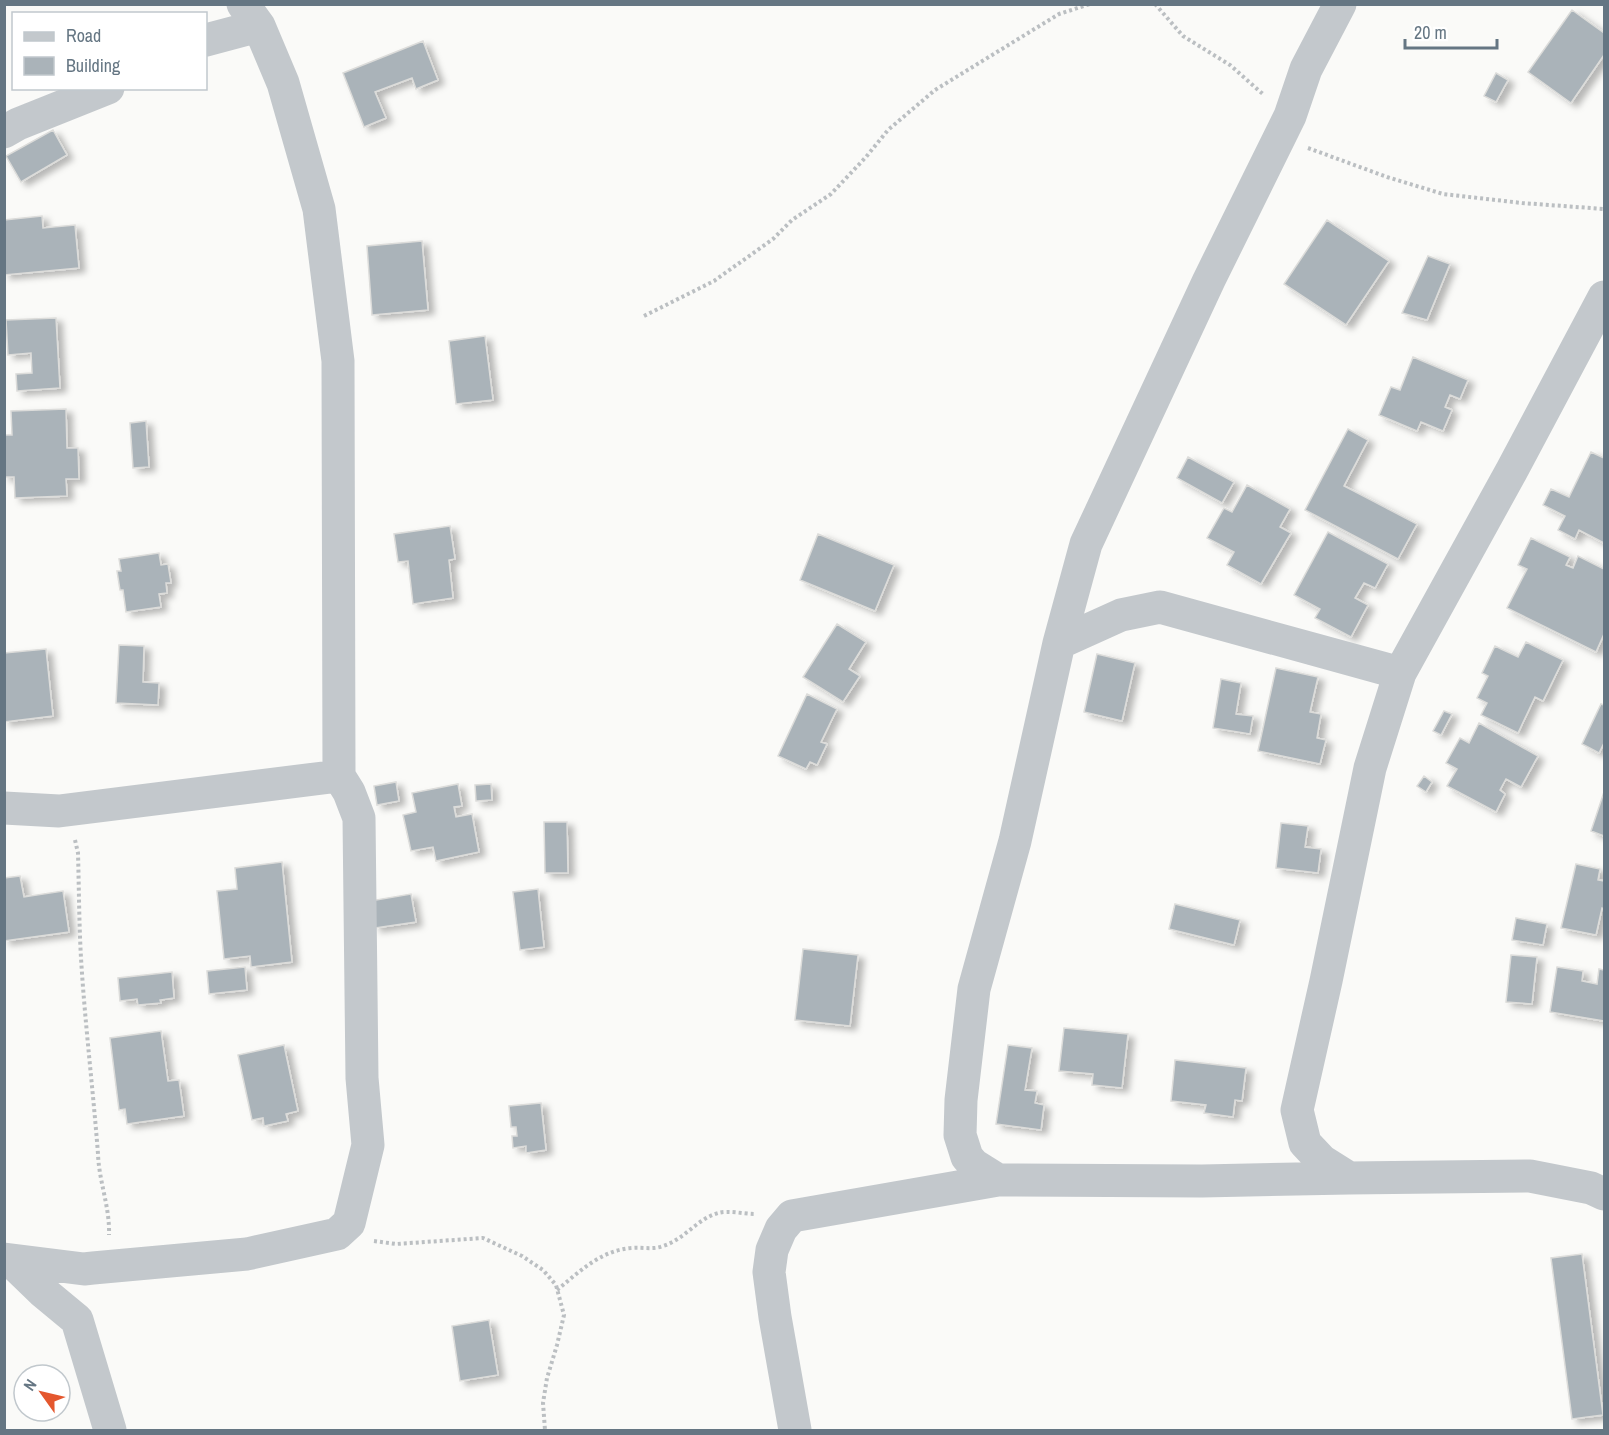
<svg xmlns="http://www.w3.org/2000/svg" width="1609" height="1435" font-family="'Archivo Narrow',sans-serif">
<defs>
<filter id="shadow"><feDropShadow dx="6" dy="4" stdDeviation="3" flood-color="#0004"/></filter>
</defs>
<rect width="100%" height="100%" fill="#fafaf8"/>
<path fill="#aab3b9" stroke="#dcdcda" stroke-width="1.5" filter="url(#shadow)" d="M1572,10L1604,33V55L1571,103L1528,72Z
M423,41L438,80L416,89L412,78L375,92L386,118L364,127L343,73Z
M1496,73L1508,80L1496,102L1484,96Z
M53,130L67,155L21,182L6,156Z
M42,216L43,228L75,225L79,268L4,275V220Z
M1327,220L1389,261L1346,325L1284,284Z
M422,241L428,310L372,315L367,246Z
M1428,256L1450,264L1427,320L1402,313Z
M56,318L60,388L17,391L16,374L32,373L31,353L8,355L6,320Z
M485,336L493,400L456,404L449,341Z
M1413,357L1468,380L1460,399L1450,395L1445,407L1452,410L1443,431L1421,422L1417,431L1379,415L1391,387L1400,390Z
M66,409L67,448H78L79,479H66L67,496L15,498L14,477H4V435H12L11,411Z
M146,421L149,467L133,468L130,423Z
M1348,429L1368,440L1344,486L1417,524L1398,559L1305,510Z
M1591,452L1604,458V543L1579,530L1575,539L1558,530L1565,516L1543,505L1551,489L1569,497Z
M1188,457L1234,482L1222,503L1177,478Z
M1247,485L1290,509L1280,527L1291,533L1261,584L1227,565L1234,552L1207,538L1224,508L1232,512Z
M450,526L455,559L449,560L453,598L413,604L408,561L398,562L394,534Z
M1328,532L1388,564L1375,588L1364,583L1355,598L1368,605L1351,637L1315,618L1320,609L1294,595Z
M818,534L894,565L875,611L800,580Z
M1531,538L1570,557L1566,565L1573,568L1578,556L1604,569V634L1596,652L1507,608L1527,569L1518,565Z
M159,553L161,565L168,564L171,583H166L167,593L159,594L161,607L126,612L123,590H120L117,571H121L119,559Z
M837,624L866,642L849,669L860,676L843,702L803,677Z
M1526,642L1563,660L1543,701L1535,697L1518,733L1481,715L1487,703L1477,698L1488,676L1482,673L1495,646L1518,657Z
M119,645L144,646L143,682L159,683L158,705L116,703Z
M46,649L53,716L4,722V653Z
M1097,654L1135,663L1122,721L1084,712Z
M1276,668L1318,677L1310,712L1321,714L1317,738L1326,740L1320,764L1258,751Z
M1221,679L1241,683L1236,714L1253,716L1250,734L1213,728Z
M807,694L837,709L821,742L827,744L817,765L810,762L806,769L778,756Z
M1601,704L1604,705V743L1599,753L1582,744Z
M1444,711L1452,714L1441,735L1433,731Z
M1479,723L1538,756L1521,787L1506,779L1500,790L1505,794L1496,812L1447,786L1457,769L1446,763L1460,738L1469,743Z
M1424,776L1432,782L1426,792L1417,786Z
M396,782L399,801L377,805L374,786Z
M458,784L462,806L454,807L456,817L472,814L479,852L436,861L433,847L411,851L403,815L416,812L412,793Z
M491,784L492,800L476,801L475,785Z
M1604,792V836L1591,831Z
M544,822H567L568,873H545Z
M1281,823L1308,826L1305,847L1321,849L1318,873L1276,868Z
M282,862L292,962L251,967L250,956L224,959L217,891L237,889L235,868Z
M1576,864L1600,869L1598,880L1604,881V909L1602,908L1596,935L1561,928Z
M20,876L24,897L63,891L69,932L4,941V878Z
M538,889L544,947L520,950L513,892Z
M411,894L416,922L375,928L370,901Z
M1175,904L1240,920L1234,945L1169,929Z
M1516,918L1547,924L1543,945L1512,940Z
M803,949L858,955L850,1026L795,1020Z
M1511,955L1537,957L1532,1004L1506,1002Z
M245,967L247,990L209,994L207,971Z
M1557,967L1583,971L1582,981L1597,984L1599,969L1604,970V1021L1550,1012Z
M172,972L174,998L160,1000L161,1003L138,1005L137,999L120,1001L118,978Z
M1064,1028L1128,1034L1122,1088L1092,1085L1093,1074L1059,1071Z
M161,1031L168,1081L179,1080L184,1116L127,1124L125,1109L119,1110L110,1038Z
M284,1045L298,1111L286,1114L288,1121L264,1126L263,1118L252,1120L238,1055Z
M1008,1045L1032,1048L1025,1090L1037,1091L1035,1103L1044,1105L1041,1130L996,1124Z
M1175,1060L1246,1068L1242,1101L1235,1100L1233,1117L1204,1113L1206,1105L1171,1101Z
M541,1103L546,1150L526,1153V1146L513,1148L512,1136H517L516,1127H511L509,1106Z
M1582,1254L1603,1415L1572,1419L1551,1258Z
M489,1320L498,1375L460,1381L452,1326Z"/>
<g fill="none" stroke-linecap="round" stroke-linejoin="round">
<path stroke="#bbbfc2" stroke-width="4" stroke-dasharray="3 3" stroke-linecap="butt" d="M1155,4L1183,36L1230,65L1264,95
M1308,148L1387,177L1443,194L1522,203L1604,209
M644,316L714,281L773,239L792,220L831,194L866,157L888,130L935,90L1059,14L1090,4
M75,840L78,853C79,888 79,923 81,958C85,1024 93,1089 98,1154C99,1182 110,1207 109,1235
M374,1241L396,1244L483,1238L522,1256L543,1270L556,1285L564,1315L557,1345L547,1378L543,1403L545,1430
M557,1290C579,1272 601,1250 632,1248C643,1247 653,1250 663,1246C685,1239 697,1219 718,1213C728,1210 744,1214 755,1214"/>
<path stroke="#c3c8cc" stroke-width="33" d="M243,4L259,26L283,83L319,209L338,361L339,776
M1340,4L1306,69L1290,116L1209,280L1086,544L1059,643L1015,841L974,989L961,1100L960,1135L967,1157L974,1165L998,1180L1202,1181L1349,1178
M206,40L259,26
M4,132L18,124L108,88
M1604,297L1512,470L1400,673L1370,768L1326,981L1297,1110L1305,1143L1322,1161L1349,1178L1530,1176L1591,1188L1604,1194
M1059,643L1121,615L1160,607L1400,673
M4,808L59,811L339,776L349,792L359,818L362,1078L368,1145L349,1223L337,1234L247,1254L93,1268L84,1269L4,1259
M10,1260L42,1291L77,1320L110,1430
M795,1430L775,1317L769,1272L772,1250L781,1229L792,1216L998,1180"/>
</g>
<rect width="1609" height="1435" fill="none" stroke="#657683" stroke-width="12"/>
<rect x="12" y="12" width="195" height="78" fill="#ffffff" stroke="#c1c8cd" stroke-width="1.5"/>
<rect x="24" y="32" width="30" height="9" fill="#c3c8cc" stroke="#c1c8cd" stroke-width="1.5"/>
<text x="66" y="42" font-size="18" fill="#657683">Road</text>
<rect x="24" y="57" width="30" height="18" fill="#aab3b9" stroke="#c1c8cd" stroke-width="1.5"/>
<text x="66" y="72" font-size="18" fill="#657683">Building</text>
<g transform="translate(42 1393) rotate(304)"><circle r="28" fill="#ffffff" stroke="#c1c8cd" stroke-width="1.5"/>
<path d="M0-4.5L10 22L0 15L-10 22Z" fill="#e4572e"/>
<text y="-9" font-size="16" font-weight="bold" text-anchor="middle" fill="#657683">N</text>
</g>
<path d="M1405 39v9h92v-9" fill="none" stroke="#657683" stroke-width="3"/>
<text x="1414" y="39" font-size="18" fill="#657683" stroke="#ffffff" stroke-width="4.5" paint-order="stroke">20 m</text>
</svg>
